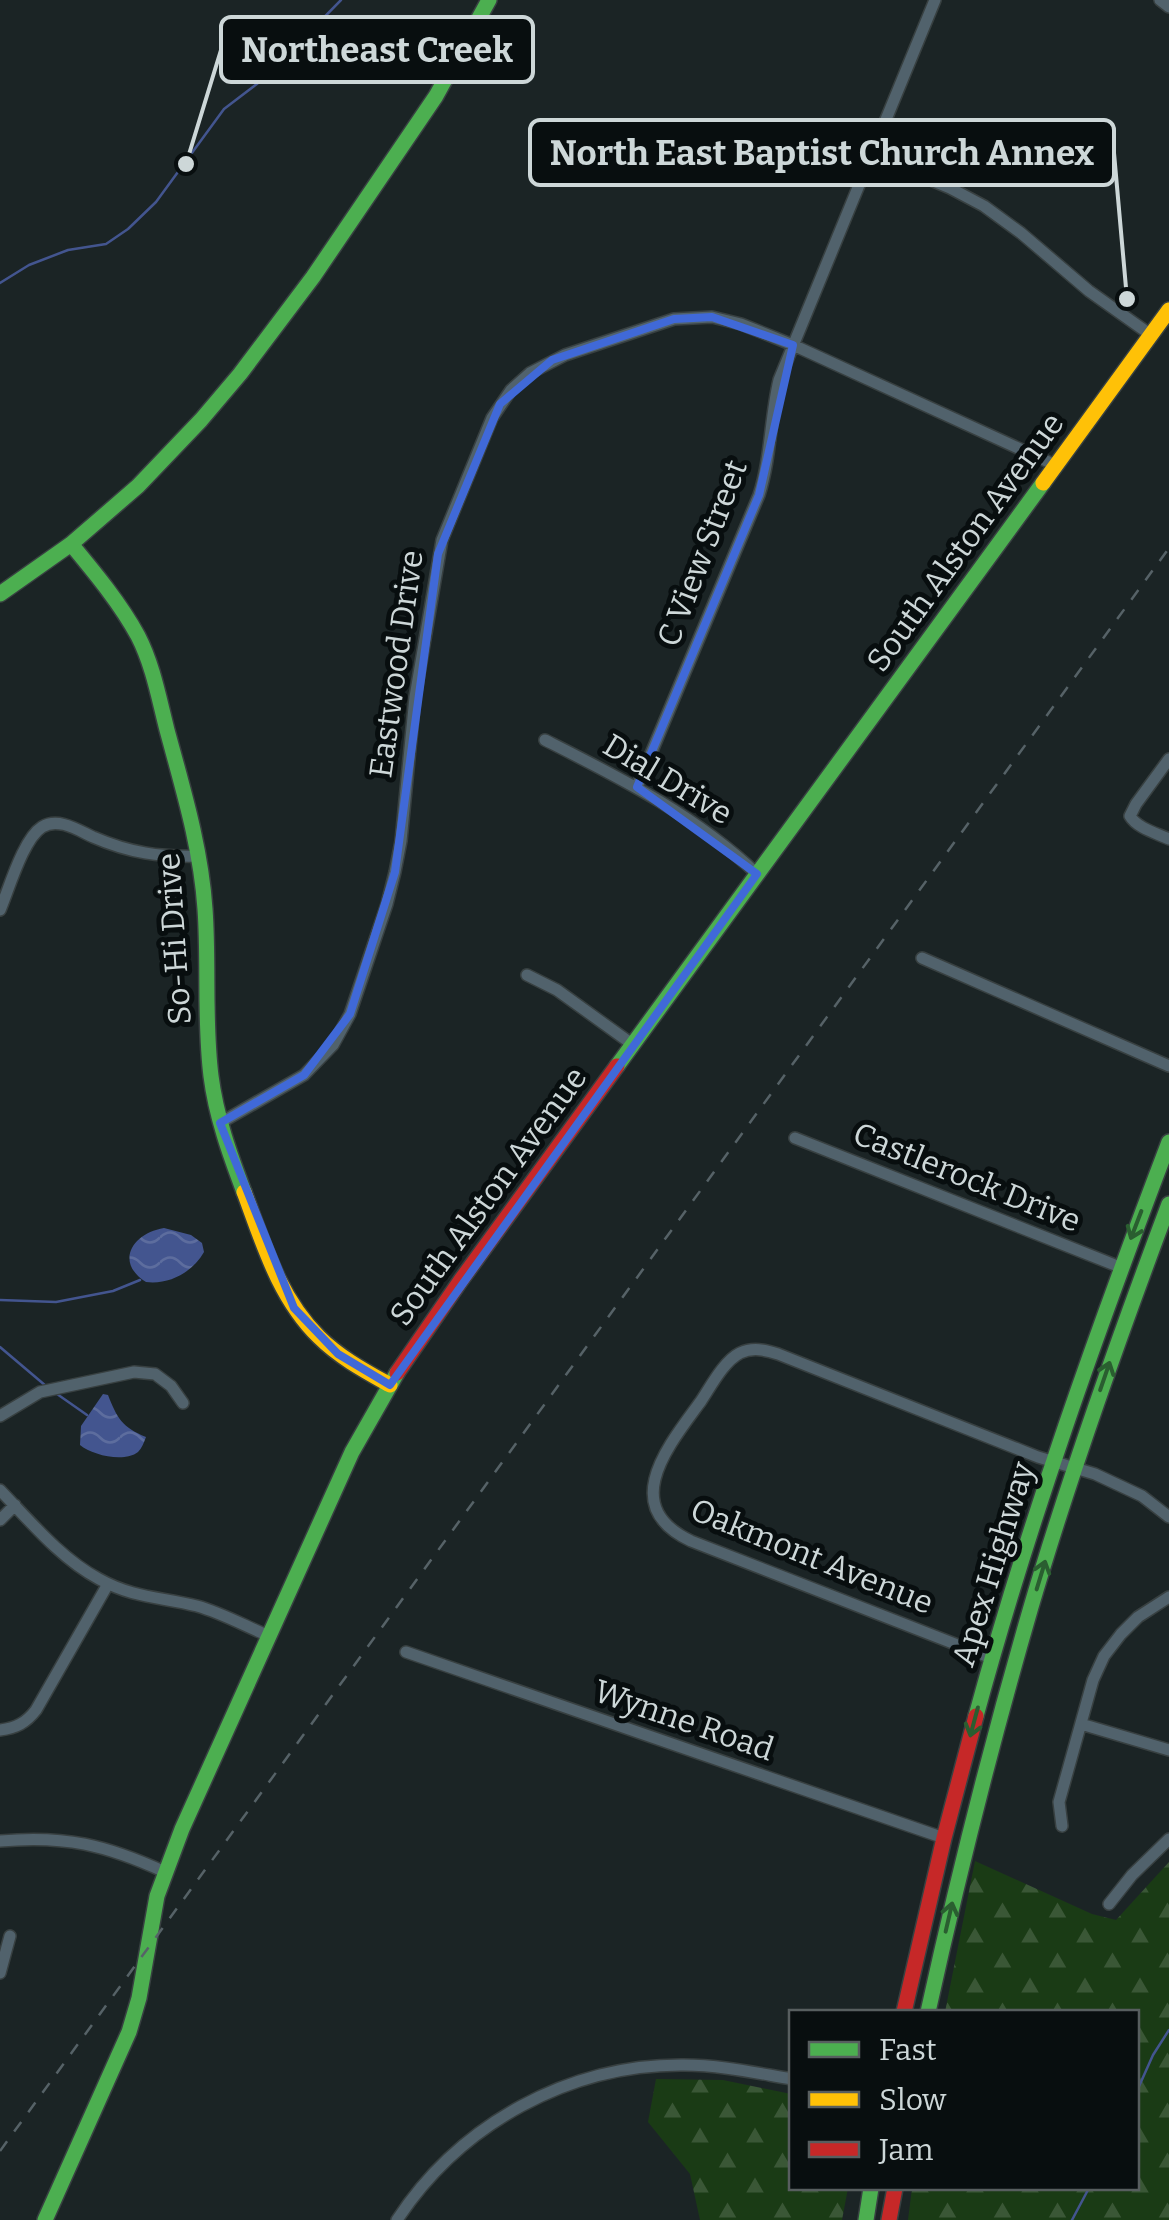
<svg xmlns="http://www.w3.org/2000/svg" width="1169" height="2220" font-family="Bitter,serif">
<defs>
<pattern id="forest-firs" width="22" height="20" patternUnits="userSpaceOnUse" patternTransform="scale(2.5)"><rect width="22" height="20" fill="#1a3b15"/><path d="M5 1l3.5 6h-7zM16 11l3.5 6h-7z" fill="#3a5736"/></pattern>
<pattern id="water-waves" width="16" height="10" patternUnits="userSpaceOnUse" patternTransform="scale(2.5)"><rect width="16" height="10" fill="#43558f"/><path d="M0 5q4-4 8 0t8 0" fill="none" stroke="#5d6d9e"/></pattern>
</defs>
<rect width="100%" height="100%" fill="#1b2425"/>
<path fill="url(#forest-firs)" d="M975,1861L1092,1914L1116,1920L1169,1862V2220H908L912,2188H1136V2012H945Z
M656,2079L723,2080L791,2094L792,2188H848L842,2220H700L690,2174L648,2122Z"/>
<path fill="url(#water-waves)" d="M164,1228L191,1235L202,1243L204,1252C193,1272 169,1285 146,1282C114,1262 133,1233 164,1228Z
M103,1394L108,1395C117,1418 122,1427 146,1437C144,1442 142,1448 138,1452C124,1463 92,1455 80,1445L81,1426Z"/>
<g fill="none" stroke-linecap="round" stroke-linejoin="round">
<path stroke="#43558f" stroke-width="2.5" d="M0,283L29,265L68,250L106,244L128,229L156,202L224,109L262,80L276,62L287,55L341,0
M0,1300L56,1302L113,1291L140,1280
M0,1347L46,1386
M57,1394L87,1415
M1136,2093L1153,2055L1169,2030
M1072,2220L1089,2188"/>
<defs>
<path id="street" d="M1160,0L1169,7
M871,155L950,188L984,206L1021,233L1089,291L1151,335
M545,740C620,778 695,815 757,874
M1169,759L1136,804L1130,816C1137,828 1156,833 1169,839
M637,787L759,495C771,458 770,418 779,380L935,0
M0,910C9,889 23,839 42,827C58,817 78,830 93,837C130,853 159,857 199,856
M922,958L1169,1066
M527,975L557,990L632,1044
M220,1123L304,1075L333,1045L350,1014L387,904L395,872L401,841L415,697L442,540L492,418L511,390L530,373L565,355L674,319L712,317L741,324L793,345L1055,465
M795,1138L1120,1267
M0,1416L40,1392L134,1372L155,1374L171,1386L183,1403
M0,1490C30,1521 60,1558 99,1579C133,1598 161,1597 197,1606C222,1613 245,1626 269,1636
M0,1520L15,1505
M406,1652L944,1838
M991,1658L691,1541C617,1506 669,1445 701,1401C711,1386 724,1361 740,1353C753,1347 765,1350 778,1354L1038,1457L1095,1474L1142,1496L1169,1517
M1081,1724L1169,1750
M0,1730C16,1728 26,1723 36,1710L108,1584
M1062,1826L1059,1802L1093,1680L1104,1656L1121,1634L1138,1617L1169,1597
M0,1841C65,1835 106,1845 165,1872
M1109,1904L1132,1875L1169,1839
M0,1973L10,1936
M397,2220C460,2124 569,2064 684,2065C720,2065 756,2073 792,2079"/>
<path id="fast" d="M71,544C95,573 120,603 138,636C153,665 159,699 167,730C183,789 201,848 205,909C209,964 204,1020 211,1076C216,1116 230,1155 244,1192
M0,594L71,544L138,486L201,420L240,374L313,277L436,96L489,0
M617,1066L1043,483
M976,1716C1029,1521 1097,1331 1169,1142
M928,2012C958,1876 992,1741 1031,1607C1071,1471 1119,1337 1169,1204
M45,2220L129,2032L139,1998L157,1896L182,1829L352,1452L397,1373
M866,2220L871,2188"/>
<path id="slow" d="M1043,483L1169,310
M244,1192C263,1243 279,1298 319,1337C339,1357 365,1371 390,1385"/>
<path id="jam" d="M397,1373L461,1280L617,1066
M904,2012L944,1838L976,1716
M889,2220L895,2188"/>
</defs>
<use href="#street" stroke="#384041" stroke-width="14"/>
<use href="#fast" stroke="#384041" stroke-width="18"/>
<use href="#slow" stroke="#384041" stroke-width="18"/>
<use href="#jam" stroke="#384041" stroke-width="18"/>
<use href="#street" stroke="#51626c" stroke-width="11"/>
<use href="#fast" stroke="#4caf50" stroke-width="15"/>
<use href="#slow" stroke="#ffc107" stroke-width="15"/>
<use href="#jam" stroke="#c62828" stroke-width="15"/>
<path stroke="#566267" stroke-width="2.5" stroke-dasharray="12 12" stroke-linecap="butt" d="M0,2151L1169,548"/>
</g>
<defs><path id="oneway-shaft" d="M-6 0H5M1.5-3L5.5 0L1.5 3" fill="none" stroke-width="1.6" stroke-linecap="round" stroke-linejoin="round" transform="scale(2.5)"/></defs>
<g stroke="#2a5e30">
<use href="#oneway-shaft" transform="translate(1136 1225) rotate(111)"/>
<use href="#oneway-shaft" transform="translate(1105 1376) rotate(-71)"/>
<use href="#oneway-shaft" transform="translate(1041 1575) rotate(-73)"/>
<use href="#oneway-shaft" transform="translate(974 1722) rotate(105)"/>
<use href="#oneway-shaft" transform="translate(949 1917) rotate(-77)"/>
</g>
<path fill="none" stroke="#4069d8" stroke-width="8" stroke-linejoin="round" d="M712,317L793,345L759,495L637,787L757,874L390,1385L338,1354L294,1308L220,1123L304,1075L350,1014L395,872L438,554L500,404L552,360L674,319Z"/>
<g text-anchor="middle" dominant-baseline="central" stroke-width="10" stroke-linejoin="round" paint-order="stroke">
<g font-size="32" fill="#cdd7d8" stroke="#080e0f">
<text transform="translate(965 542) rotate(-54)">South Alston Avenue</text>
<text transform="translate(702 553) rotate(-69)">C View Street</text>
<text transform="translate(396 664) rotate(-82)">Eastwood Drive</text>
<text transform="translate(668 779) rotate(31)">Dial Drive</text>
<text transform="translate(174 939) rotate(-94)">So-Hi Drive</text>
<text transform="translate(967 1177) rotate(22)">Castlerock Drive</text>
<text transform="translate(488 1196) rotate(-54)">South Alston Avenue</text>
<text transform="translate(812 1556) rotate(22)">Oakmont Avenue</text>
<text transform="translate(993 1564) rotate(-73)">Apex Highway</text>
<text transform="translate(684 1720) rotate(19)">Wynne Road</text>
</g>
</g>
<path fill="none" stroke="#cdd7d8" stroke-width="4" d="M186 164L221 50M1127 299L1114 153"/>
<g fill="#cdd7d8" stroke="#080e0f" stroke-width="4">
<circle cx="186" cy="164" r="10"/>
<circle cx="1127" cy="299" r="10"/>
</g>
<g fill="#080e0f" stroke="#cdd7d8" stroke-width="4">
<rect x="221" y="17" width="312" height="65" rx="10"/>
<rect x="530" y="120" width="584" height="65" rx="10"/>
</g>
<g font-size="35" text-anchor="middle" font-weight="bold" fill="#cdd7d8">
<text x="377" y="62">Northeast Creek</text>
<text x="822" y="165">North East Baptist Church Annex</text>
</g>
<rect x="789" y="2010" width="350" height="180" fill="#080e0f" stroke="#575e5f" stroke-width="2.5"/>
<rect x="809" y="2042" width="50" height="15" fill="#4caf50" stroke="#575e5f" stroke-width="2.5"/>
<text x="879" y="2060" font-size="30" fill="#cdd7d8">Fast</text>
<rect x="809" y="2092" width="50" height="15" fill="#ffc107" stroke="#575e5f" stroke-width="2.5"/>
<text x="879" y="2110" font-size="30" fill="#cdd7d8">Slow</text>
<rect x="809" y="2142" width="50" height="15" fill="#c62828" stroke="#575e5f" stroke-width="2.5"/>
<text x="879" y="2160" font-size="30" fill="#cdd7d8">Jam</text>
</svg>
